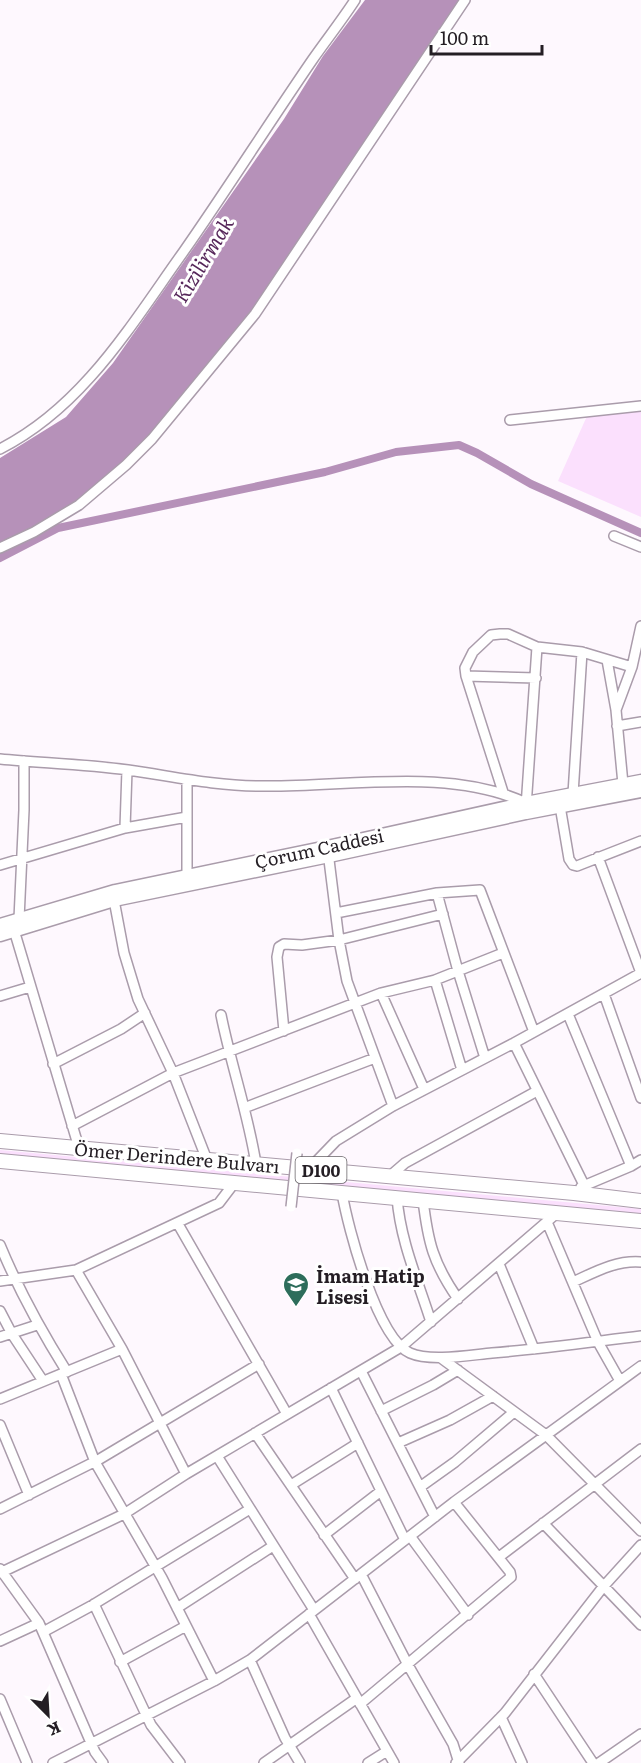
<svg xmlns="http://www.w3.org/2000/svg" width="641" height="1763" font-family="Literata,serif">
<rect width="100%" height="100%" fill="#fef8fe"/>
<path fill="#fbe0fd" d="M641,410V517L558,481L587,416Z
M0,1150L641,1209V1214L0,1155Z"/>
<path fill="#b691b9" d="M365,0H465L255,314L152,439L100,487L0,548V458L66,417L113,363L284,119L323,56Z"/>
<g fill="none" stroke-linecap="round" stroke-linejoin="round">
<path stroke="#b691b9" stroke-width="8" d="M0,558L58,528L325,472L396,452L459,445L477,453L531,484L641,533"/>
<defs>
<path id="minor" d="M510,420L641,406
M0,449C83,407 131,325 184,251C228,188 269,123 313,59C327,39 342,20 355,0
M614,536L641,547
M0,548L34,532L79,505L126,465L152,439L255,314L465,0
M607,660L616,710L623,784
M466,676L536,678
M616,710L632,667L641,626
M617,726L641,722
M0,759C42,763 85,764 128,770C171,776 215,786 259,786C343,788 448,766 526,803
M127,770L125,828L187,817
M503,792L466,676L465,668L473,652L491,635L500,634H508L537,647L582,652L632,667
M573,794L582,652
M560,806L569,859L573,865L577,866L641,841
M526,807L537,647
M328,852L339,940L347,981L393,1106
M0,865L125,828
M187,877V781
M437,893L458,971L485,1058
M114,900L124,953L138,999L173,1073L207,1160
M336,913L437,893L480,890L534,1032
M19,919L24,810V761
M14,930L79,1148
M435,980L462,1070
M381,993L424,1089
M604,994L641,1098
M0,996L30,987
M568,1014L631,1166
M221,1015C231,1065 248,1113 256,1164
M284,1031L277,957L279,947L284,944L302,945L339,940L443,914
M514,1043L584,1185
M53,1064L121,1029L145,1013
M244,1108L375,1058
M72,1126L173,1073L381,993L435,980L503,953
M309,1169L336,1141L393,1106L514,1043L641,973L598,857
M390,1176L405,1163L537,1091
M581,1187L631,1166L641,1160
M342,1193C348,1228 377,1338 410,1353C430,1362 470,1355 492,1353C542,1349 591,1342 641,1336
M397,1197C400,1240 418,1281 431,1322
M423,1200C428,1242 433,1263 458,1299
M547,1222L598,1342L620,1381
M178,1224L287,1414
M0,1245C19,1291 40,1329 67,1372
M499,1264L534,1349
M76,1270L122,1349L186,1474
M0,1281L76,1270L219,1203L235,1182
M573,1282C595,1272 616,1260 641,1262
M0,1311L12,1334L43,1381
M0,1337L37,1325
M441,1358L546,1435L641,1531
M361,1371L435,1517
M61,1374L95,1462L162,1578L214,1681
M331,1388L405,1540
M0,1399L122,1349
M381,1411L433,1385L458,1370
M0,1425L29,1495
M255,1433L355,1579
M398,1443L450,1420L493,1396
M217,1456L314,1610
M291,1485L358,1443
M420,1487L455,1462L514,1412
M0,1509L98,1460L259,1364
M543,1523L641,1625
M324,1535L381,1491
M410,1536L468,1615
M499,1557L641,1449
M0,1569L39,1623L95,1752L103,1763
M0,1573L124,1514L186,1474L401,1347L557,1213
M361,1574L408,1665L453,1744L459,1763
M94,1604L151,1725L180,1763
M177,1608L273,1546
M309,1614L394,1763
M43,1632L91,1606L250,1509
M0,1641L39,1623
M250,1660L285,1738L300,1763
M120,1662L186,1626
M534,1674L593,1763
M0,1699L27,1763
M360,1704L511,1577L510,1572L454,1502
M501,1717L522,1763
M53,1763L214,1681L250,1660L454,1502L641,1366
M264,1763L357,1698
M368,1763L387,1751
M456,1763L505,1713L603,1587L641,1545
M599,1763L641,1734"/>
<path id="major" d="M0,925L115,891L327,847L526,803L641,781
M0,935L114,900L329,856L526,813L641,791"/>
<path id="highway" d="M0,1141L574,1193L641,1201
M0,1161L641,1221"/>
</defs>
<use href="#minor" stroke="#aa9cab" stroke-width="12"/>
<use href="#major" stroke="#aa9cab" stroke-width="15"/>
<use href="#highway" stroke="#aa9cab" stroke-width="16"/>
<use href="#minor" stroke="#fff" stroke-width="9"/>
<use href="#major" stroke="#fff" stroke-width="12"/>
<use href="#highway" stroke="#fff" stroke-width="14"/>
<defs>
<path id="minor-bridge" d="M291,1207L297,1153"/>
</defs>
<use href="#minor-bridge" stroke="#aa9cab" stroke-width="12" stroke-linecap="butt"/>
<use href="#minor-bridge" stroke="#fff" stroke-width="9"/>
</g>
<defs>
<symbol id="school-pin" viewBox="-11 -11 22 30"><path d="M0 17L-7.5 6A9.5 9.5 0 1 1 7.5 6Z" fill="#2d6d5b" stroke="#fff"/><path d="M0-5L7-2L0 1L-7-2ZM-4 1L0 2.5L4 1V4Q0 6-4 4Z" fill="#fff"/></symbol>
</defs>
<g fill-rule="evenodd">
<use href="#school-pin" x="281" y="1270" width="30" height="40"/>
</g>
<g text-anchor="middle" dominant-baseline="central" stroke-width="6" stroke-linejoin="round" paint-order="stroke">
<rect fill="#fff" stroke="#666266" stroke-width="1.5" x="295.5" y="1157" width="51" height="26" rx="4.5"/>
<g font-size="16" font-weight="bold" fill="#241e24">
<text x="321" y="1170">D100</text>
</g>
<g font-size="18" fill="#241e24" stroke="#fff">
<text transform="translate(319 848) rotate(-12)">Çorum Caddesi</text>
<text transform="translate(177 1157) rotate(5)">Ömer Derindere Bulvarı</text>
</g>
<g font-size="18" font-weight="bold" fill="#241e24" stroke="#fff" text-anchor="start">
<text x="316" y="1275">İmam Hatip<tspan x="316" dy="21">Lisesi</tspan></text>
</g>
<g font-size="20" font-style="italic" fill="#56275a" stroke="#fff">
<text transform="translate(202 259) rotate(-59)">Kizilirmak</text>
</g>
</g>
<g transform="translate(48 1715) rotate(156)" stroke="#ffffff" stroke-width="4.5" paint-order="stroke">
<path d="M0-4.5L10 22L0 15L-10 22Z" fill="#241e24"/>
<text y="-9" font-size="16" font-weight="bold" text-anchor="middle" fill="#241e24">K</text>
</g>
<path d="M431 45v9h111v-9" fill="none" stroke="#241e24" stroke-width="3"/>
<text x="440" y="45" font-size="18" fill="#241e24" stroke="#ffffff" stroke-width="4.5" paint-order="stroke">100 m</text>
</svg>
